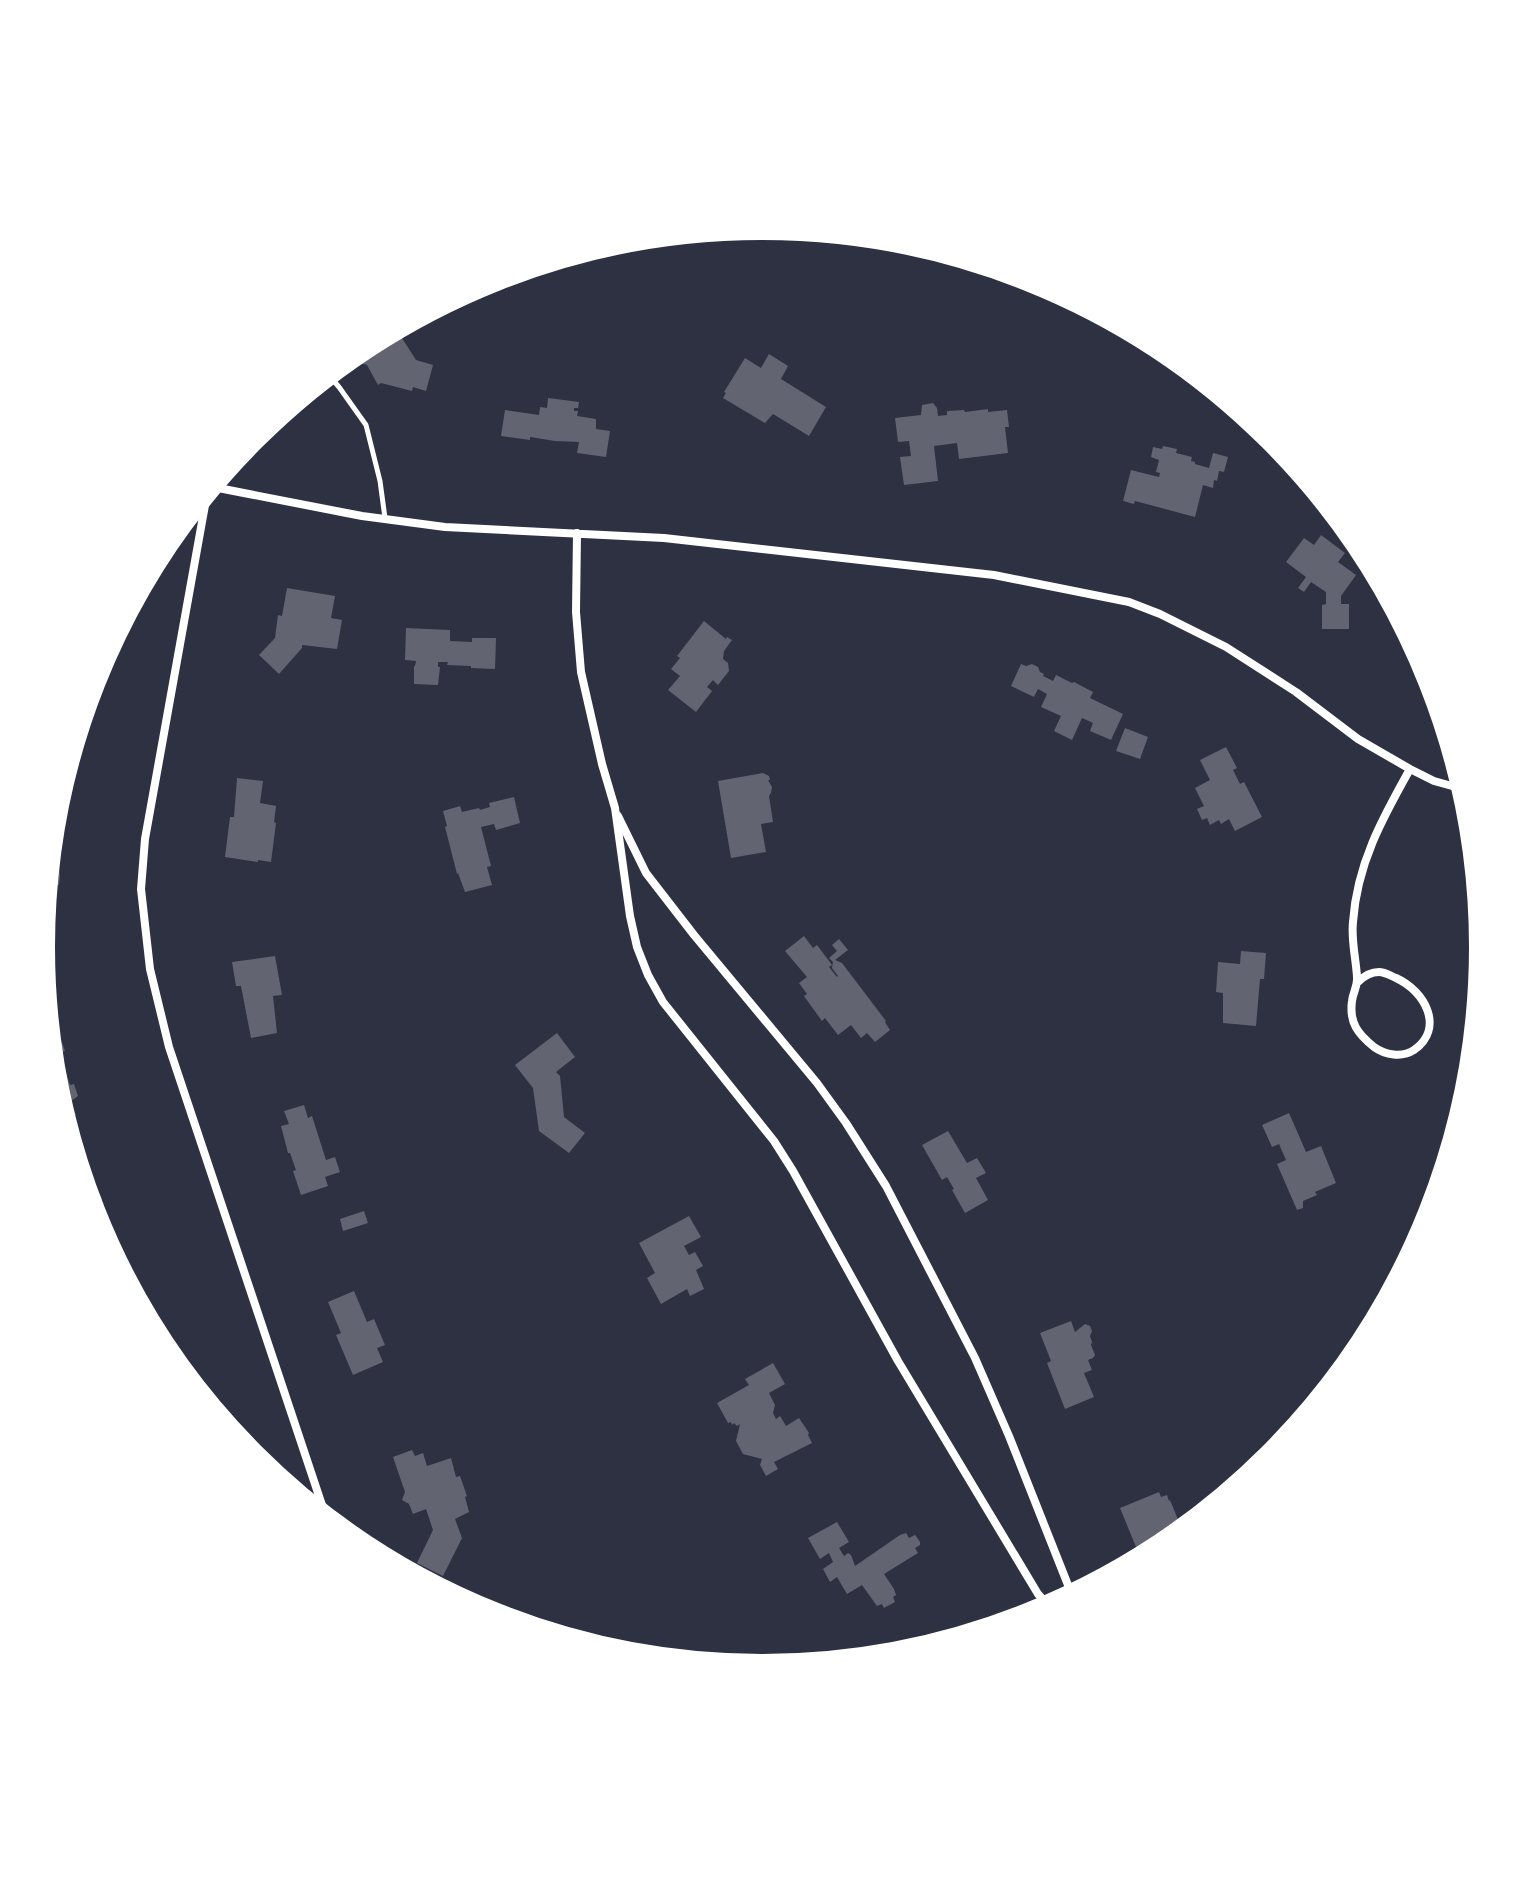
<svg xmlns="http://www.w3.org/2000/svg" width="1524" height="1894" font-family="Lora,serif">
<rect width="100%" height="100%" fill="#2d3142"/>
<path fill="#626471" d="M950,249L971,255L972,258L958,265Z
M401,320L403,321L400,335L416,360L433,365L426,391L413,387L412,391L381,383L378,385L367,365L341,358L359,343Z
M769,354L788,366L781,379L826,407L809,436L773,414L765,423L723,398L726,393L724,392L745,358L761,368Z
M548,398L579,402L578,408H574V411H578L577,416L596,419V429L610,431L606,457L577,453L579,442L555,441L530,437V440L501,436L505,410L539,415L540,407L547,408Z
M933,403L937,408L938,416L947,415V411L964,410L965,412L988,409V412L1007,410L1009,427H1005L1008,453L959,459L957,443L934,446L938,481L904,485L900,457L911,456L909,441L898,442L895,418L921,415L922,405Z
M1163,446L1177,449L1176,453L1192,457L1191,461L1195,462V464L1209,468L1213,453L1228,457L1224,472L1219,471L1217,481L1214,480L1213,488L1203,485L1195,517L1135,501L1134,504L1123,501L1131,470L1159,477L1160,473L1156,472L1159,460L1151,457L1153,447L1162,449Z
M1321,535L1345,553L1338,562L1356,575L1341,596V604H1349V629H1322V605L1326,604V592L1311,582L1304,592L1298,588L1306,577L1286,562L1304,538L1314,545Z
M287,588L335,596L331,618L342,620L337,649L302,645V648L279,674L259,655L275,638L278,615L282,616Z
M704,621L726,639L727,637L732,640L724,651L723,659L728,663L729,671L718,685L713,680L707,687L712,691L696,712L668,690L680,676L671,669L680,658L677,656Z
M406,628L450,630V641L472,642V638H496L495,669L471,668V666L447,665L448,662H438V667H440L438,685L414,684V666H415L416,661L405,660Z
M1021,664L1026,666L1032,664L1038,667L1040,672L1044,674L1043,676L1053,681L1056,675L1072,683L1074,682L1093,692L1090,698L1123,714L1111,740L1090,731L1093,723L1082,718L1072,740L1054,731L1061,716L1041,707L1047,694L1038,689L1034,697L1011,686Z
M1125,728L1148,737L1140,759L1116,751Z
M1226,747L1237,768L1233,770L1240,784L1244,782L1262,817L1235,831L1229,819L1221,824L1219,820L1210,825L1207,818L1202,820L1197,809L1204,806L1195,788L1210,780L1200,760Z
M763,773L769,776L770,780H768L772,787L771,793L769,796L773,822L761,824L766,852L731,858L718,781Z
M237,778L263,781L260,803L276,806L274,822L276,823L271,862L258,860V862L225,857L230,817H234Z
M514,797L520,823L496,830L494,824L481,827L491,866L487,867L492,885L465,892L458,873L457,874L445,827L447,826L443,811L460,806L462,812L479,808L480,810L490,807L489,803Z
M45,858H58L60,876L59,885H45V893H41Z
M804,936L813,948L817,945L832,965L829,967L837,977L838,976L832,968L833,962L829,958L837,951L832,945L839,939L848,950L835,960L842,963L886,1021L885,1022L890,1030L875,1042L867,1033L861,1038L851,1025L838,1035L825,1018L822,1021L804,996L807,994L799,983L807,977L785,951Z
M1241,951L1266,953L1264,979H1260L1256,1026L1223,1023V993L1216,992L1218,962L1240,964Z
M275,956L282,995L273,996L277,1033L251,1038L241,986H236L232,962Z
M57,1028L65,1051L55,1055L60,1068L64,1067L70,1085L74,1084L78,1096L71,1101L76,1115L60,1121L50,1088L44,1032Z
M557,1033L575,1057L556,1072L560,1076L564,1117L585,1133L569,1153L539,1131L533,1088L515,1065Z
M304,1105L308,1118L312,1116L326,1160L335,1157L340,1172L325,1177L328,1186L301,1195L293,1171L296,1170L290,1153H288L281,1126L289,1124L284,1111Z
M1289,1113L1306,1152L1321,1146L1336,1183L1315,1192L1317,1195L1303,1201V1208L1297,1210L1277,1164L1286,1160L1279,1144L1272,1147L1262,1125Z
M948,1131L967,1163L977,1158L986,1173L976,1178L988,1200L965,1213L952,1190L954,1189L947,1177L942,1180L922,1145Z
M101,1196L106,1221L101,1222L106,1243H104L105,1251L91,1224L84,1200Z
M364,1211L368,1223L343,1231L340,1219Z
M689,1216L701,1237L684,1246L689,1255L695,1252L703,1266L696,1270L704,1289L690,1296L687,1289L661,1304L647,1278L655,1273L639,1243Z
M354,1291L367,1322L374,1319L385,1345L377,1348L383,1362L353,1375L336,1335L341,1333L328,1302Z
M1071,1321L1075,1332L1085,1324L1090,1326L1092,1331L1090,1336L1092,1342L1091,1345L1095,1355L1093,1358L1088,1360L1092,1370L1084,1373L1094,1397L1065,1409L1047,1363L1051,1361L1040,1333Z
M773,1363L785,1384L769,1393L775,1405L773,1413L776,1419L780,1416L786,1426L799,1418L809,1433L808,1435L812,1443L774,1462L778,1469L766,1476L760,1465L762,1459L743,1454L736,1441L740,1424L737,1426L734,1423L732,1425L731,1422L728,1423L717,1403L749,1385L745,1379Z
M412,1450L415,1456L423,1453L427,1466L451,1458L456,1477L460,1476L467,1496L465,1497L469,1512L455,1519L462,1538L443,1576L417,1563L433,1530L426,1509L413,1514L409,1504L402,1500L405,1492L393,1457Z
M1159,1492L1161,1497L1167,1495L1169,1501L1170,1500L1181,1527L1189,1524L1192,1529L1161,1553L1155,1540L1136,1547L1120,1508Z
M837,1522L849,1542L839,1548L844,1556L848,1553L851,1555L855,1566L900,1535L906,1533L909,1538L915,1535L916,1536L920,1542V1545L915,1548L918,1553L884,1574L894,1589L896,1595L893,1597L895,1602L884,1608L882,1604L877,1606L862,1585L847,1594L837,1577L830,1582L823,1569L833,1562L829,1553L820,1559L808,1538Z"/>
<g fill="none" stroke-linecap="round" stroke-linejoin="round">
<path stroke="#fff" stroke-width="5" d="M325,371L339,387L366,425L380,481L385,518"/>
<path stroke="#fff" stroke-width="8" d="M209,483L145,839L141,889L150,969L169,1047L329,1526
M208,486L362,516L445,527L664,538L994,575L1129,602L1160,614L1226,647L1296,692L1358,739L1410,769L1434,781L1470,791
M577,533L576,612L581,672L602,764L615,808L630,916L637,947L648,975L663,1002L774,1141L793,1171L898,1361L1038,1594L1053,1611
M618,816L646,873L694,935L817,1083L846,1123L886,1186L975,1358L1009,1436L1068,1585L1069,1602
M1358,982C1364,976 1370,972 1379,972C1385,972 1391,976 1396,978C1425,991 1445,1028 1414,1050C1402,1058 1385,1055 1374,1047C1358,1034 1349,1023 1352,1001C1353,992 1358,986 1357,977C1356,959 1351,940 1353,922C1357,864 1382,819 1410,769"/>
</g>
<path d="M0 0H1524V1894H0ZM50 947a712 712 0 1 1 1424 0a712 712 0 1 1-1424 0Z" fill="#fff" fill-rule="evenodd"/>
<path fill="none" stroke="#fff" stroke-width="10" d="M50 947a712 712 0 1 1 1424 0a712 712 0 1 1-1424 0Z"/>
</svg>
